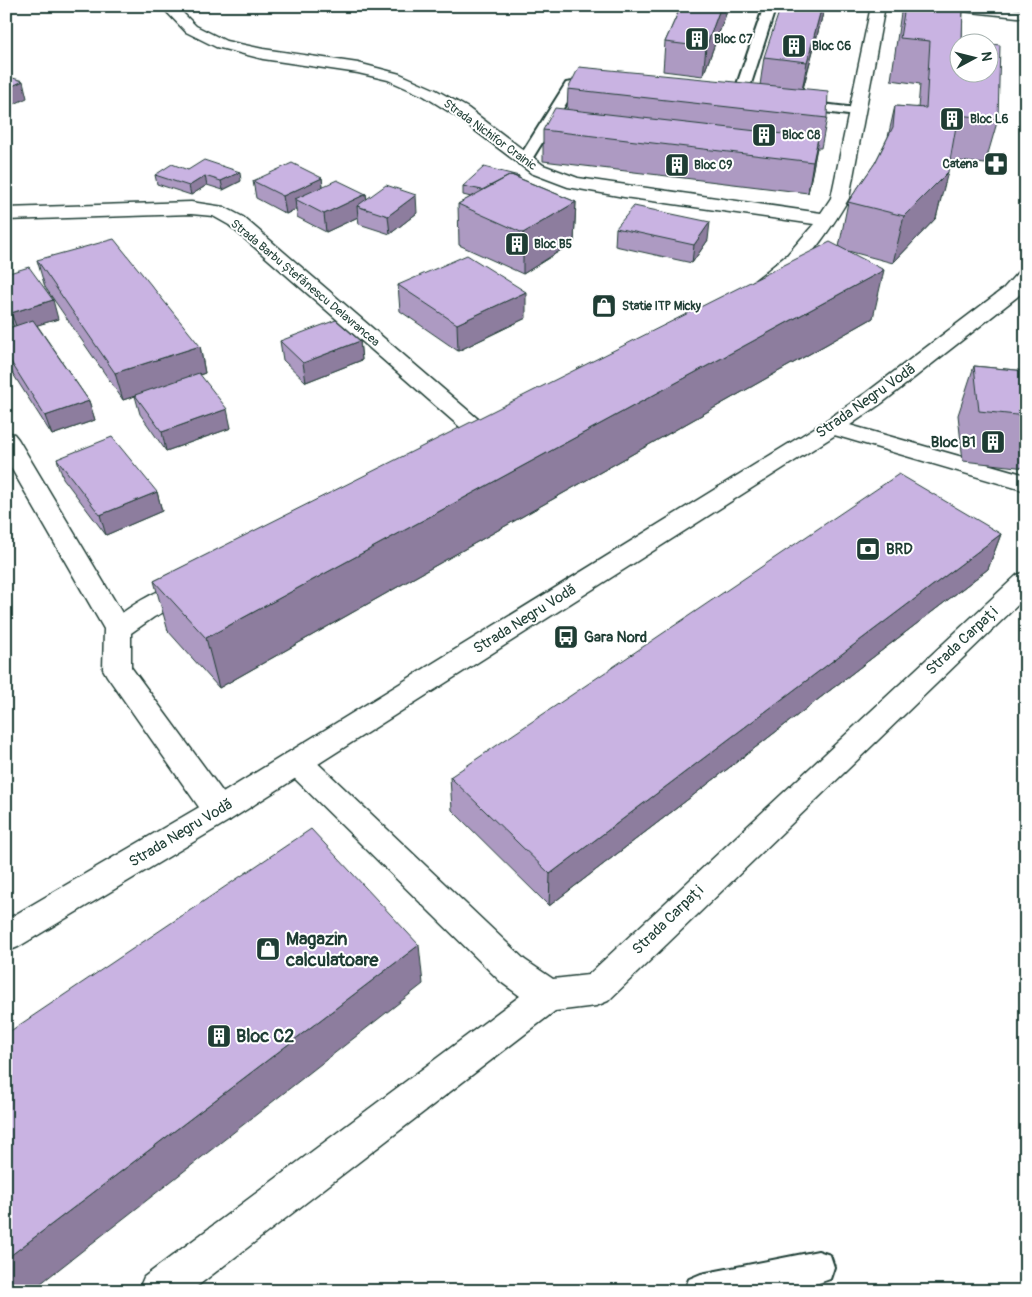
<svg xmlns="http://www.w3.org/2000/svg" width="1032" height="1297" font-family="Pangolin,sans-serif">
<rect width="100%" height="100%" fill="#fff"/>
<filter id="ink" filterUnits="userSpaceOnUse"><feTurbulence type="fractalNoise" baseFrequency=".02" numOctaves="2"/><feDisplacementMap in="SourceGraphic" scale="10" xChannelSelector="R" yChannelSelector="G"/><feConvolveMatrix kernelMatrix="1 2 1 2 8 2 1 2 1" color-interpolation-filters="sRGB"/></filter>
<g filter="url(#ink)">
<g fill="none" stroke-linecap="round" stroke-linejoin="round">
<defs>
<path id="lane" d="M764,6H776L748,93L763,97L765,100L763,103L739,101L734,93Z
M594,79L599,80L601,83L599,86L575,89L529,164H519L517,161L566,83Z
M797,101L856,108L863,112L856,116L792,108L790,105L792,102Z
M818,1251L830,1255L834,1267L830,1279C785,1297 732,1291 684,1291L689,1279L701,1274Z"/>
<path id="street" d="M161,6H176L196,26L226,41L263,49L358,63L400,74L436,90L468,108L543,165L578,178L821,213L831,198L871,6H885L849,198C832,227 796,284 759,293L752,291L749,287L752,283L787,255L814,224L624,197L568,187L531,173L456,116L424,96L388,80L358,73L263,59L216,47L186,32Z
M946,6H995L1026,10V18L953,10Z
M191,202L224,207L243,217L492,431L496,436L492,441L484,443L476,441L229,225L213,216L191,214L6,220V208Z
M832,420L1026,475V491L824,432L821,427L824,422Z
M6,432L14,434L18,439L122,613C140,600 182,575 202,581L206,587L202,593L154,617L131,633V667L230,802L234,811L230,820L219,824L208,820L107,676L103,669L104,629L6,459Z
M1026,572V597L608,1001L596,1006L555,1011L191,1291H138L144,1277L520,996L501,982L286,770L282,762L286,754L297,750L308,754L525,960L553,979L588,975L1017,575Z"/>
<path id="primary" d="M1026,269V288L1017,297L882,403L840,432L230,820L18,947L6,952V920L208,802L824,422L866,393L1003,289L1019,271Z"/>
</defs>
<use href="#lane" stroke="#1f3d34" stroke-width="4"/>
<use href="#street" stroke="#1f3d34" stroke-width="3"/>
<use href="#primary" stroke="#1f3d34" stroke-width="3"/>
<use href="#lane" fill="#fff" fill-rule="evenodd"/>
<use href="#street" fill="#fff" fill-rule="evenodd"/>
<use href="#primary" fill="#fff" fill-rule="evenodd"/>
</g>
<path fill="#ad9ac2" stroke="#1f3d34" d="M681,6H729L703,76L663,71L665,42Z
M825,6L803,89L827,118L821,148H817L808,193L543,161V130L567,109L568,89L760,85L764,57Z
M902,6H963L962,41L998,119L985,164L950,160L936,218L893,263L848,251L873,318L219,688L168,631L154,581L839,247L848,202L875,163L888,137L895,106L918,108L920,84L891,80Z
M188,170L241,181L223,190L207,185L191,195L157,184L155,175Z
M519,176V178L576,202L574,242L523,274L459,245L458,204L471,197L463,195V186Z
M322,178L323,186L366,194L367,199L417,213L390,234L359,224L358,217L326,232L297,217L296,209L286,214L256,198L253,181Z
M616,228L708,240L692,263L615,246Z
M37,260L200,346L205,373L200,375L231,428L166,451L140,414L135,396L123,400L45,287Z
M6,274L58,319L37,325L89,401L95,420L52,435L6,363V329L14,326L6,315Z
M398,285L526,318L458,351L400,311Z
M280,341H360L362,360L306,382L283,360Z
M974,366L1026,371V468L963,461L958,415Z
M57,459L157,492L162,511L106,535L63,478Z
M1001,534L988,569L549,906L452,810L450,777Z"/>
<path fill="#8d7d9e" stroke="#1f3d34" d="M721,6H729L703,76L706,47Z
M822,6H825L802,91L807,62Z
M23,81L27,98L6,108V89Z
M818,138L813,169L808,193L813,162Z
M240,172L241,181L223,190L221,181Z
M948,172L936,218L893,263L904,216Z
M205,176L207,185L191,195L189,186Z
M322,178L324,196L295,199L296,209L286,214L283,196Z
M366,194L368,210L357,206L358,217L326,232L324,214Z
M416,195L417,213L390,234L388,216Z
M576,202L574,242L523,274V233Z
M710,222L708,240L692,263L694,245Z
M884,270L873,318L219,688L206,638Z
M526,292V318L458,351L457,324Z
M53,300L58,319L18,331L11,313Z
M360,341L362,360L306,382L303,363Z
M200,346L205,373L123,400L115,373Z
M89,401L95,420L52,435L45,416Z
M227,409L231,428L166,451L162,432Z
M157,492L162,511L106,535L100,515Z
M1001,534L988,569L549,906L550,874Z
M419,945L423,984L31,1291H6V1259Z"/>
<path fill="#c9b3e2" stroke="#1f3d34" d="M681,6H721L706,47L665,42Z
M781,6H822L807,62L764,57Z
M905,6H963L962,41L974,42H960V72H990V44L1000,45L998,119L958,115L948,172L904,216L848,202L875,163L893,127L895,106L926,108L930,41L900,38Z
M579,67L828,91L827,118L568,89Z
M6,76L23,81L6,89Z
M555,108L818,138L813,162L543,130Z
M204,160L240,172L221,181L205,176L189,186L155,175L172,164L188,170Z
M292,163L322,178L283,196L253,181Z
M484,167L519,176L517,177L511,175L482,190L463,186Z
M511,175L576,202L523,233L458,204Z
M337,180L366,194L324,214L295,199Z
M386,185L416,195L388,216L357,206Z
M634,206L710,222L694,245L616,228Z
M114,239L200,346L115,373L37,260Z
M830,242L884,270L206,638L154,581Z
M467,255L526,292L457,324L398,285Z
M29,267L53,300L11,313L6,305V274Z
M33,320L89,401L45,416L6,354V329Z
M336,320L360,341L303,363L280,341Z
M974,366L1026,371V416L979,411Z
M199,373L227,409L162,432L135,395Z
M112,437L157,492L100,515L57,459Z
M899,474L1001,534L550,874L450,777Z
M311,829L419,945L6,1259V1034Z"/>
</g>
<defs>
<symbol id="building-square" viewBox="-11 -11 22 22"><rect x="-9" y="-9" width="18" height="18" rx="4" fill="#1f3d34" stroke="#fff"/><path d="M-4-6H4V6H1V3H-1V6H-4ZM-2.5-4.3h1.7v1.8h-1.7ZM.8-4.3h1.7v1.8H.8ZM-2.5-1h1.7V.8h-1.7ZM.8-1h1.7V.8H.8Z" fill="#fff"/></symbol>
<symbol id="pharmacy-square" viewBox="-11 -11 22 22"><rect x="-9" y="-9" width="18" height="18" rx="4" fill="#1f3d34" stroke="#fff"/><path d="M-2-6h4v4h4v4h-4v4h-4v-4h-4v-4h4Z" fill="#fff"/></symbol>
<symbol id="shop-square" viewBox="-11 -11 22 22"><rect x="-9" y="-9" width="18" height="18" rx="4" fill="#1f3d34" stroke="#fff"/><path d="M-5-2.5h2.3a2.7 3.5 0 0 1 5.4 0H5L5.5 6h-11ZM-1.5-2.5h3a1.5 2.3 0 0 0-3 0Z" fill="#fff"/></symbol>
<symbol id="bank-square" viewBox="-11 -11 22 22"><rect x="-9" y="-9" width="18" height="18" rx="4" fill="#1f3d34" stroke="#fff"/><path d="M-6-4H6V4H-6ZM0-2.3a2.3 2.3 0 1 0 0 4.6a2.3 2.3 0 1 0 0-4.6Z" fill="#fff"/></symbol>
<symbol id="bus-square" viewBox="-11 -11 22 22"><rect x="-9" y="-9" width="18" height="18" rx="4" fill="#1f3d34" stroke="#fff"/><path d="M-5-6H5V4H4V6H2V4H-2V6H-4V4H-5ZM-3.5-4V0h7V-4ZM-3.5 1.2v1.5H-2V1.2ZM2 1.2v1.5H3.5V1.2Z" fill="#fff"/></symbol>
</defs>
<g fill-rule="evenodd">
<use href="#building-square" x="683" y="25" width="28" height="28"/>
<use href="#building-square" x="780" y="32" width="28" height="28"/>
<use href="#building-square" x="938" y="105" width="28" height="28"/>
<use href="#building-square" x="750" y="121" width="28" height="28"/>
<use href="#pharmacy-square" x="982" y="150" width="28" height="28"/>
<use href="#building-square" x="663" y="151" width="28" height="28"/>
<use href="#building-square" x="503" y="230" width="28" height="28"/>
<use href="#shop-square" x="590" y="292" width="28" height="28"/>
<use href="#building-square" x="979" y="428" width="28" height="28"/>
<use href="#bank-square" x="854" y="535" width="28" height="28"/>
<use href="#bus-square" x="552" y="623" width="28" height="28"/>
<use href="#shop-square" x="254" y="935" width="28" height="28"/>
<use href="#building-square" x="205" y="1022" width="28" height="28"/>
</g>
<g text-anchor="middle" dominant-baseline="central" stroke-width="4" stroke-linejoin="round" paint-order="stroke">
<g font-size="12" font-weight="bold" fill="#1f3d34" stroke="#fff" text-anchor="start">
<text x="714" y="39">Bloc C7</text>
<text x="812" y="46">Bloc C6</text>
<text x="970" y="119">Bloc L6</text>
<text x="782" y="135">Bloc C8</text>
<text x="978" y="164" text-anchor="end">Catena</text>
<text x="694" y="165">Bloc C9</text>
<text x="534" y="244">Bloc B5</text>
<text x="622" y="306">Statie ITP Micky</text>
</g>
<g font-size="12" fill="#1f3d34" stroke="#fff">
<text transform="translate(490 135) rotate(36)">Strada Nichifor Crainic</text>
<text transform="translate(305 283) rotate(40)">Strada Barbu Ștefănescu Delavrancea</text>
</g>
<g font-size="15" fill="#1f3d34" stroke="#fff">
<text transform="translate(866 401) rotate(-35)">Strada Negru Vodă</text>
<text transform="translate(525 619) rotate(-32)">Strada Negru Vodă</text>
<text transform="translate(962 641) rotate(-43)">Strada Carpați</text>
<text transform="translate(181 833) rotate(-31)">Strada Negru Vodă</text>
<text transform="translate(668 920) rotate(-44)">Strada Carpați</text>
</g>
<g font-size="15" font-weight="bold" fill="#1f3d34" stroke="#fff" text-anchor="start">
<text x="976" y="442" text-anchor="end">Bloc B1</text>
<text x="886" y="549">BRD</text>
<text x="584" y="637">Gara Nord</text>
</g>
<g font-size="18" font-weight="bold" fill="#1f3d34" stroke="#fff" text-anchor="start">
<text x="286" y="939">Magazin<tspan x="286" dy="21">calculatoare</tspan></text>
<text x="236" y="1036">Bloc C2</text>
</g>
</g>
<rect width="1032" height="1297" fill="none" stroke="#fff" stroke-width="25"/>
<rect x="12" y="12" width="1007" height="1272" fill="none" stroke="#1f3d34" stroke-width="2" filter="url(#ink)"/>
<g transform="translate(974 58) rotate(83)"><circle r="24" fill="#ffffff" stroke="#a5b1ae"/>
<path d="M0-4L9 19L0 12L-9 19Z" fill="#1f3d34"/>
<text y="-8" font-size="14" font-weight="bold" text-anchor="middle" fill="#1f3d34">N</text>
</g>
</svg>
